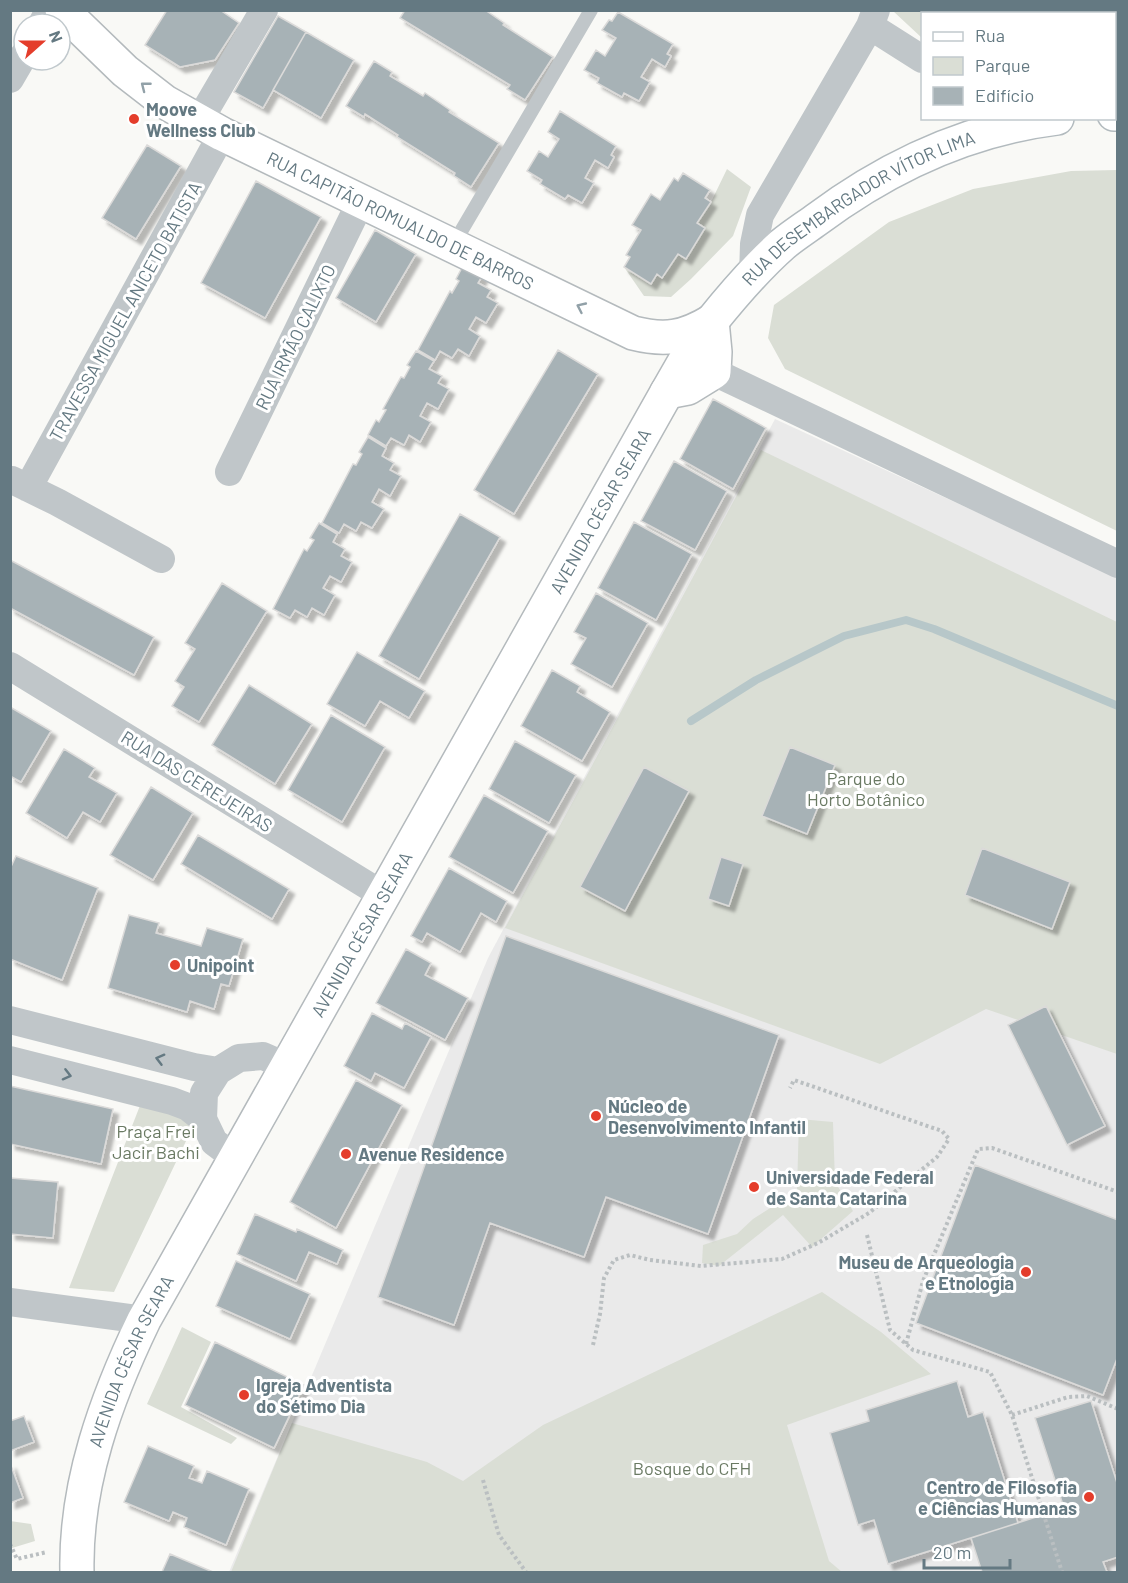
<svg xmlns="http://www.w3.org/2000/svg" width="1128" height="1583" font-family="Barlow,sans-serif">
<defs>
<filter id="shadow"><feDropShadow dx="5.5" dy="5.5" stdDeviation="1.5" flood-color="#0004"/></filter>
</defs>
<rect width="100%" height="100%" fill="#f9f9f6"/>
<path fill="#eaeaea" d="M775,419L1117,577V1572H229L488,958Z"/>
<path fill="#daded5" d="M893,11H1117V75H1114V14H922V38Z
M727,169L751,187L733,236L691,279L671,297L644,296L624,267L650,284L657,274L662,278L678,254L686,259L705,228L697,223L711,202Z
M1117,170V531L785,369L768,338L774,305L889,222L973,189L1071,171Z
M761,450L1117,622V1054L986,1009L880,1064L505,928Z
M141,1103L197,1118L114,1292L69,1288Z
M799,1119L833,1122L835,1182L853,1211L812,1247L783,1215L719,1266L702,1263L703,1245L737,1234L753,1219L797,1191Z
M822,1292L881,1332L931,1374L787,1425L829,1561L842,1572H231L292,1423L427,1462L463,1481L543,1425Z
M182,1327L211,1342L181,1407L237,1438L231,1444L147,1404Z
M10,1521L31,1524L35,1541L12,1548Z"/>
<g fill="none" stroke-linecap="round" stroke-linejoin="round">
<path stroke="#b7c7c9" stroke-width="8" d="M691,721L756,680L844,636L906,620L934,629L1118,706"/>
</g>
<path fill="#a7b2b6" stroke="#dbdad9" stroke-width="1.5" filter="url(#shadow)" d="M167,10H220L239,23L215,60L180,67L145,45Z
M405,10H485L504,23L503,25L553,57L525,100L507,89L510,85L400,18Z
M618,12L673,44L667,54L671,56L665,67L652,59L641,77L650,82L639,101L624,93L622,97L597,83L599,78L584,70L596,50L605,56L616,38L602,30L609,20L612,21Z
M278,16L306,32L263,108L234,92Z
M306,32L354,60L321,118L273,90Z
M374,61L392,72L390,76L423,96L425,93L450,110L449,112L499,143L471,187L454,176L455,173L397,137L398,135L365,114L364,117L346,106Z
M560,111L616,146L611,155L614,157L608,168L595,160L585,178L594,183L582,203L568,195L565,199L540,184L542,180L527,171L539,151L548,157L559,139L548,132Z
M147,145L181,166L136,239L102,218Z
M683,173L710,190L705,198L711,202L697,223L705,228L686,259L678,254L662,278L657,274L651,284L624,267L630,257L626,255L641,230L632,225L651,194L660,200L674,178L678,181Z
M256,181L321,217L265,318L201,283Z
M375,230L416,254L376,322L336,298Z
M464,264L483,275L478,283L491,290L487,297L498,303L486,323L476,317L469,329L480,336L469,356L458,349L452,358L440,351L435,360L418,350L450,291L452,293L459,281L456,279Z
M558,350L598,374L514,514L474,490Z
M416,351L434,361L429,369L442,376L438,383L449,389L438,409L427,403L420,416L431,422L420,442L409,435L404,445L391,438L386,446L368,435L376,420L379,422L386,410L383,409L401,377L404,378L410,367L407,365Z
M713,399L766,428L733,489L680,459Z
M368,437L386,448L382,456L394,463L390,470L401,476L390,496L379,489L372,502L384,509L372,528L361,522L356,531L344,524L339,533L322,523L353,464L356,465L362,454L359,452Z
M674,461L727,491L695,550L641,521Z
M460,514L500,537L419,679L379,656Z
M634,522L692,554L656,620L598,588Z
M319,523L337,534L333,542L345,549L341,556L352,562L341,582L330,576L323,588L335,595L324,615L312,608L307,617L295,610L290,618L273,609L304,549L307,551L314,540L310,538Z
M10,560L154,637L134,675L10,608Z
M222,583L267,611L199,722L172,706L184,687L175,681L195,649L185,643Z
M596,593L648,623L612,687L571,664L586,638L574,632Z
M357,652L425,691L409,718L380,701L365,726L327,704Z
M552,670L580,686L577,692L610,712L582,761L521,726Z
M249,685L312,724L275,784L212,745Z
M10,707L51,731L21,782L10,776Z
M331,715L385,747L342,822L288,790Z
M515,741L576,775L549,823L489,789Z
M790,747L835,765L807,834L762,816Z
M64,749L95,768L89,777L117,793L100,822L83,812L67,838L26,813Z
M644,767L689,791L625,911L580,887Z
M151,787L193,813L153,880L110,855Z
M484,795L548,831L513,893L449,857Z
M198,835L289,889L272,919L181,864Z
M982,848L1070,882L1052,929L965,895Z
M16,856L98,888L62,980L10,959V869Z
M721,857L743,864L729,906L708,899Z
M449,868L507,901L496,922L481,913L460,952L427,933L422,942L411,936Z
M129,915L159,923L156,933L201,946L207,928L243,939L229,986L221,984L214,1009L190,1001L187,1012L108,988Z
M506,936L779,1035L708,1234L606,1197L584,1257L490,1223L454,1325L378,1297Z
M406,949L431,963L425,975L468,998L445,1040L376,1003Z
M1046,1006L1105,1126L1067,1145L1008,1025Z
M372,1013L402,1029L405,1023L431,1037L404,1088L375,1073L371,1081L344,1066Z
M356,1080L402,1105L336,1228L290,1202Z
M10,1086L113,1109L101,1164L10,1144Z
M975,1165L1118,1220V1356L1103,1395L916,1323Z
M10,1178L58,1182L53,1238L10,1234Z
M255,1214L296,1232L297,1229L343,1250L337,1264L309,1252L296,1281L237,1254Z
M236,1261L310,1294L290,1339L216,1306Z
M215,1342L304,1385L274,1448L185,1405Z
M957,1381L968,1417L983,1412L1018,1523L888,1564L874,1520L858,1525L830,1433L869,1421L866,1410Z
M1091,1401L1118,1486V1557L1103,1562L1107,1572H982L971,1538L1064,1508L1035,1418Z
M24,1416L34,1442L10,1451V1421Z
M148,1446L194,1466L189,1478L202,1483L207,1471L249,1489L226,1545L184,1527L187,1518L173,1512L169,1521L124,1502Z
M10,1463L23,1498L10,1503Z
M170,1554L213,1572H162Z"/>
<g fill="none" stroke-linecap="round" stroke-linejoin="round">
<defs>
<g id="secondary">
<path d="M1114,114H1118"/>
<path id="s1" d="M712,321C733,295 758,266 783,244C794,235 805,228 816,220C887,167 968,129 1057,118"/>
</g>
<g id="primary">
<path id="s2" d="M62,10L125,71L165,102L222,134L633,333C665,341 684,338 712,321"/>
<path d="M667,392L688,388L714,372L715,352L712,321"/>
<path id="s3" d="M77,1572C75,1484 106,1399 144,1320L667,392L690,352L712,321"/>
</g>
</defs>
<use href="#secondary" stroke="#b2babe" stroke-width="36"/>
<use href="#primary" stroke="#b4babd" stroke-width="36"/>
<path stroke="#babfc1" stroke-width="4" stroke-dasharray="3 3" stroke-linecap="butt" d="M867,1235L890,1330L913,1350L990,1372L1012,1415L1062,1572
M906,1344L923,1281L978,1149L992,1148L1118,1192
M593,1345L600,1314L604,1278L614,1260L630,1255L650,1260L701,1266L782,1259L818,1243L869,1213L937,1157L949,1139L942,1131L794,1080L790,1088
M1012,1415L1068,1397L1087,1396L1118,1409
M483,1480L499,1535L526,1572
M10,1544L17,1559L47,1552
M1117,1572H1118"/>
<path stroke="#c0c6c9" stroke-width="14" d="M453,245L591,10"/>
<path stroke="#c0c6c9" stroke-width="28" d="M42,24L49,10
M870,26L922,59
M10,79L24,55
M199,121L264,10
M753,276L754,244L760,215L870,26L876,10
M714,372L1118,564
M229,472L361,201
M12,480L57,502L161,559
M28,488L222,134
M10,666L383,895
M10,1020L194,1067L218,1071
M10,1060L172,1101L188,1107L203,1119
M234,1157L214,1142L203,1119L204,1093L218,1071L239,1058L263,1056L286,1066
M10,1302L144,1320"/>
<use href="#secondary" stroke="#fff" stroke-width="33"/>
<use href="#primary" stroke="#fff" stroke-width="33"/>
</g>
<defs><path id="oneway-chevron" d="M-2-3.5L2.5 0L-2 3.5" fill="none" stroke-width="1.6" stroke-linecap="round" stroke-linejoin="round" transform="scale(1.5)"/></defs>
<g stroke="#92a1a8">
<use href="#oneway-chevron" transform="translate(145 86) rotate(-142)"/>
<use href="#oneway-chevron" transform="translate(581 307) rotate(-155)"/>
</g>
<g stroke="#647982">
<use href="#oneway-chevron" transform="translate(160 1059) rotate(-165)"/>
<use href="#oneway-chevron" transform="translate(67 1075) rotate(14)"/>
</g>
<g fill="#e43d2b" stroke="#fff" stroke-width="2">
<circle cx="134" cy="119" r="6"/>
<circle cx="175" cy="965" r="6"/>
<circle cx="596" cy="1116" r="6"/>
<circle cx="346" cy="1154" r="6"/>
<circle cx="754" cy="1187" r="6"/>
<circle cx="1026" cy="1272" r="6"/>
<circle cx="244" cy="1395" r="6"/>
<circle cx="1089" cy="1497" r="6"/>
</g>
<g text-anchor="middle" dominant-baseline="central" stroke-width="6" stroke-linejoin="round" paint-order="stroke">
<g font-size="18" font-weight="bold" fill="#647982" stroke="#fff" text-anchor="start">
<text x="146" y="109">Moove<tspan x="146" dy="21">Wellness Club</tspan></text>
<text x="187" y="965">Unipoint</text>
<text x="608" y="1106">Núcleo de<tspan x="608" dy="21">Desenvolvimento Infantil</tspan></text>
<text x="358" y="1154">Avenue Residence</text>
<text x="766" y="1177">Universidade Federal<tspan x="766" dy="21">de Santa Catarina</tspan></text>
<text x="1014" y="1262" text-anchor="end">Museu de Arqueologia<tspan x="1014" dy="21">e Etnologia</tspan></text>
<text x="256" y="1385">Igreja Adventista<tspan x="256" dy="21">do Sétimo Dia</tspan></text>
<text x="1077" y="1487" text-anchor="end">Centro de Filosofia<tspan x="1077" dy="21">e Ciências Humanas</tspan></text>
</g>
<g font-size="18" fill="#647982" stroke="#fff">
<text stroke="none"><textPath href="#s1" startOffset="188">RUA DESEMBARGADOR VÍTOR LIMA</textPath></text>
<text stroke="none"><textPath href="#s2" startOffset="402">RUA CAPITÃO ROMUALDO DE BARROS</textPath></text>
<text transform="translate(125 311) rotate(-61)">TRAVESSA MIGUEL ANICETO BATISTA</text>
<text transform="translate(295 337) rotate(-64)">RUA IRMÃO CALIXTO</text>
<text stroke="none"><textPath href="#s3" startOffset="1192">AVENIDA CÉSAR SEARA</textPath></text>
<text transform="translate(197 781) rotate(32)">RUA DAS CEREJEIRAS</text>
<text stroke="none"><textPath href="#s3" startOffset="706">AVENIDA CÉSAR SEARA</textPath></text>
<text stroke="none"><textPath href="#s3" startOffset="220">AVENIDA CÉSAR SEARA</textPath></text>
</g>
<g font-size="18" fill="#6a7a63" stroke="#fff">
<text x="866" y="778">Parque do<tspan x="866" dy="21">Horto Botânico</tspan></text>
<text x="156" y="1131">Praça Frei<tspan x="156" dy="21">Jacir Bachi</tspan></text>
<text x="692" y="1468">Bosque do CFH</text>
</g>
</g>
<rect width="1128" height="1583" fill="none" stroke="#647982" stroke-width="24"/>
<rect x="921" y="12" width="195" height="108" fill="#ffffff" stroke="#c1c9cd" stroke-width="1.5"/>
<rect x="933" y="32" width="30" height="9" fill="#ffffff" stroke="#c1c9cd" stroke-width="1.5"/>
<text x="975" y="42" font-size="18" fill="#647982">Rua</text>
<rect x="933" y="57" width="30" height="18" fill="#daded5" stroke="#c1c9cd" stroke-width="1.5"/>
<text x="975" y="72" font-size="18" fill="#647982">Parque</text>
<rect x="933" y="87" width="30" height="18" fill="#a7b2b6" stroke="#c1c9cd" stroke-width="1.5"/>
<text x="975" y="102" font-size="18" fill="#647982">Edifício</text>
<g transform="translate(42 42) rotate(69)"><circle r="28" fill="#ffffff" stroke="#c1c9cd" stroke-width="1.5"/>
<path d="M0-4.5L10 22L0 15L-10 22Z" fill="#e43d2b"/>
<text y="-9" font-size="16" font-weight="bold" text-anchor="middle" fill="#647982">N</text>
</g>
<path d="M924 1559v9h86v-9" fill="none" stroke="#647982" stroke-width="3"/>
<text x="933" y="1559" font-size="18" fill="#647982" stroke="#ffffff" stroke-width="4.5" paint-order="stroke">20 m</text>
</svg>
